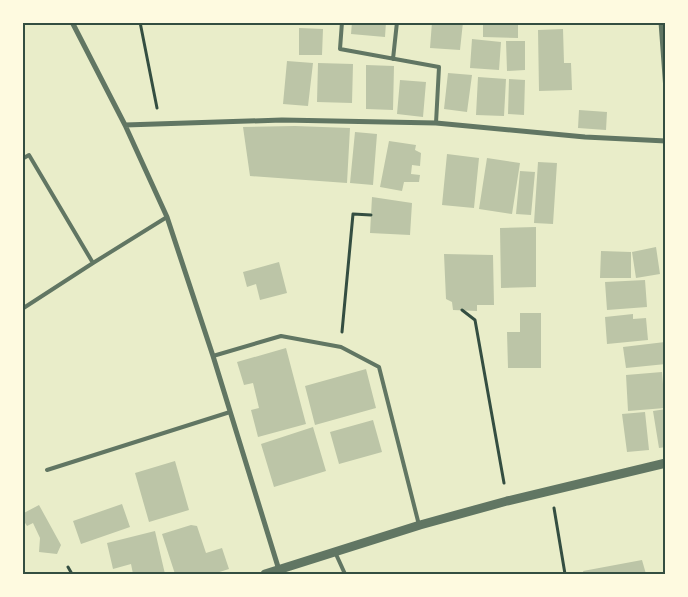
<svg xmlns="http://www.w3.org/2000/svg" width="688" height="597" font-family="Raleway,sans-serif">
<rect width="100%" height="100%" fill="#e9edc9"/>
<path fill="#bcc5a7" d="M352,22H386L385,37L351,34Z
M432,22H463L460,50L430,48Z
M483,22H518V38L483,37Z
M299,28L323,29L322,55H299Z
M563,29L564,63H571L572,90L539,91L538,30Z
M472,39L501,42L499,70L470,68Z
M506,41H525V70L507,71Z
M287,61L313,63L308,106L283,104Z
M318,63L353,64L352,103L317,102Z
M366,65L394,66L393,110L366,109Z
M448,73L472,75L467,112L444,109Z
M478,77L506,79L504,116L476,115Z
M509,79L525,80L524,115L508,114Z
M400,80L426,82L423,117L397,114Z
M579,110L607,112L606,130L578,128Z
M295,126L350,128L347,183L250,176L243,127Z
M355,132L377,134L373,185L350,183Z
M389,141L416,145L415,150L421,153L420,166L412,165L411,174L420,175L419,182H404L402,191L380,187Z
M447,154L479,158L474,208L442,205Z
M487,158L520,163L512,214L479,209Z
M538,162L557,163L553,224L534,223Z
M520,171L535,172L531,215L516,214Z
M372,197L412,203L410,235L370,233Z
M536,227V287L501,288L500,228Z
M656,247L660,274L636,278L632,252Z
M601,251L631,252V278H600Z
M444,254L493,255L494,305H477V311L453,310L452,302L446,299Z
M279,262L287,293L260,300L256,284L247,287L243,272Z
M645,280L647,307L607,310L605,282Z
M520,313H541V368H508L507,332H520Z
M633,314V319L646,318L648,340L607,344L605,317Z
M665,342L666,364L626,368L623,347Z
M286,348L306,424L258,437L251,410L259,408L253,383L244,385L237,362Z
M366,369L376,408L315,425L305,386Z
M662,372L665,408L628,411L626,375Z
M666,409V447L659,448L653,411Z
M645,412L649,450L627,452L622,414Z
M373,420L382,452L339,464L330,432Z
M313,427L326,471L274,487L261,444Z
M175,461L189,510L149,522L135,473Z
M122,504L130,527L81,544L73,521Z
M39,505L61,545L57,554L39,552L40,538L33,523L27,526L22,518V514Z
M191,525L197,526L206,553L222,548L229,569L213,574H175L162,534Z
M155,531L165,574H133L131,564L113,569L107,543Z
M642,560L646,574H584L583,571Z"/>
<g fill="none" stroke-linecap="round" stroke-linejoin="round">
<path stroke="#344e41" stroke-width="3" d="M140,22L157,108
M462,310L475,320L504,483
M342,332L353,214L371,215
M554,508L565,574
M68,567L72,574"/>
<path stroke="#617663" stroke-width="4" d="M342,22L340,49L439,67L436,123
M393,59L397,22
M22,159L29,155L93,263
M22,309L93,263L167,217
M213,356L281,336L341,347L379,367L419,525
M47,470L230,412
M335,552L345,574"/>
<path stroke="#617663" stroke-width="5" d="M72,22L125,125L167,217L213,356L279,570
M661,22L666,90
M125,125L282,120L436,123L585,137L666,141"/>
<path stroke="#617663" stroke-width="9" d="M265,574L420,525L507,501L666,463"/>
</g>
<rect width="688" height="597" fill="none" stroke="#fefae0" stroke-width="48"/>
<rect x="24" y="24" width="640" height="549" fill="none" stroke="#344e41" stroke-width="2"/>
</svg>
